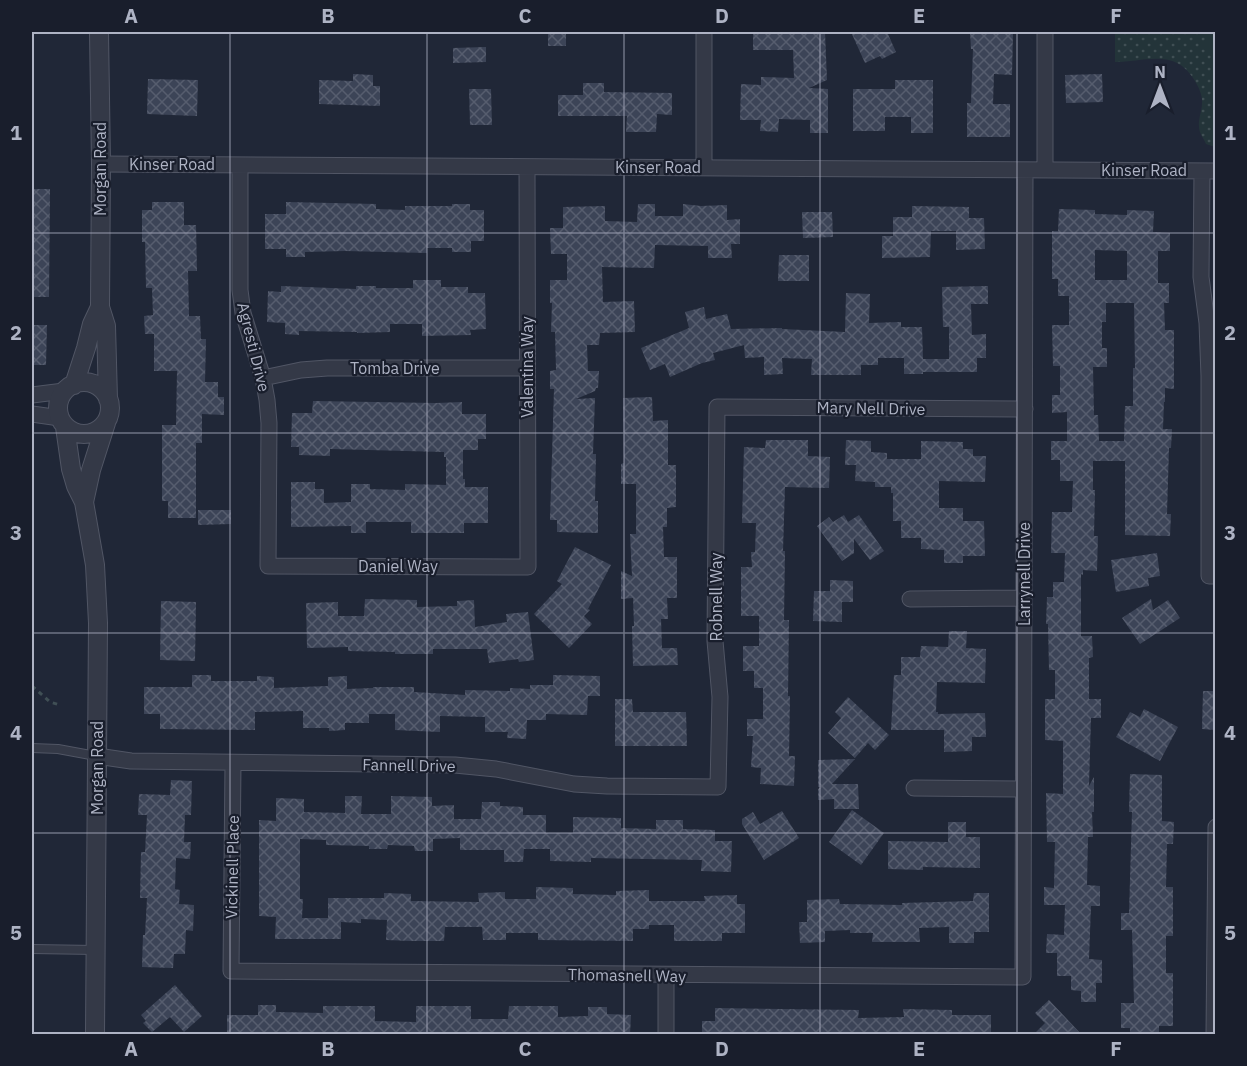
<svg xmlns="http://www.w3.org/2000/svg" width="1247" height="1066" font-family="'IBM Plex Sans',sans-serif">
<defs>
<pattern id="green-dots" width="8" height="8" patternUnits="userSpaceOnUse" patternTransform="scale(1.5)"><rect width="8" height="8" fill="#233439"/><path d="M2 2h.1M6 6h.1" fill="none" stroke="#404f54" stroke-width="1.8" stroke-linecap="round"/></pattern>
<pattern id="building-cross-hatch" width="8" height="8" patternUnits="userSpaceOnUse" patternTransform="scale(1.5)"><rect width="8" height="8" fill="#3c4457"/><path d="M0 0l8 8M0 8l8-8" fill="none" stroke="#565d6e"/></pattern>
</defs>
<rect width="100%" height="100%" fill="#202737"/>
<path fill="url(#green-dots)" d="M1115,32H1215V147L1206,144C1204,139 1199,133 1199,127C1198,118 1203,109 1202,99C1201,91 1197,84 1193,78C1174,48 1143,62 1115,62Z"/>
<path fill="#233439" d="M1205,32H1215V51H1205Z"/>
<path fill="url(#building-cross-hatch)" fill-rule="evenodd" d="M548,32H566V46H548Z
M753,32H825L827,80L809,88L828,89V133H810V120L779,119L778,132L760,131L761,120H740L741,84L761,85V77L794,78L793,50H753Z
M851,32H887L896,52L882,59L880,56L865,63Z
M970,32H1013L1012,75L994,74L993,104H1010V137H967V103H971L973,49H971Z
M486,47V62L453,63V48Z
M353,74L373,75V86H380V106L319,104V80L353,81Z
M1102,74L1103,102L1066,103L1065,75Z
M148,79L198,80L197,116L147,114Z
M895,80H933V133H911V117H885V131H853V89H895Z
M583,83H604V92L672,93V115L657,114L656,132H626L627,116H558V95H583Z
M469,89H491L492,125H470Z
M32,189H50L49,297H32Z
M152,202H184V225H196L197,271H188L189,316H200L201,339H206L205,382H218V397H224V415L202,414V443H196V518H168V501H162V425H176L177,371H154V334H145L144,316L153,315L152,288H146L145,242H142V210H152Z
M286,202L376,204V209L405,210V206H452V204H470V210H484V241H471V252H452V248H427V253L345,251L305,252V257H286V249H265V214H286Z
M638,204H655V216H683V204L701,206L727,205V220L740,219V244H731L732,258H708V246L655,245L654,268L602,267L603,302L634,301L635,332L600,333L599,345H587L588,371H599L598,388H596L595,391L576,399L595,398L593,454H596L595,501H598V533L557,532V520H550L554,389H550V371L556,370L555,332H551L552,303H550V280H567V254H551L550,228H563V207L605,206V221L637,222Z
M912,206L969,207V218H984L985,249L956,250V231H931L930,257L882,258V236H893V217H912Z
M1059,209L1095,210V214L1127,215V210L1154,211L1153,232L1170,233V251H1158V283H1169V303H1164L1165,330H1174V389L1165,388V402H1164L1163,429H1172L1171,448H1169L1167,514H1171L1170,536L1125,535V461H1093V490H1095L1094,536H1098L1097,571L1083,570V575L1081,574V636H1092L1093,657L1089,658V699H1101V718H1091L1089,786L1094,777V812H1092L1093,837H1088L1087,885L1100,886V906H1091L1089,959L1102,960V983H1096V1002H1081V991L1071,990V976H1057V953H1046L1047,934L1064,935L1065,905H1044V887L1054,888L1055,842H1047L1046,793L1063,794V741L1045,740V699H1055V670H1049L1048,624H1046L1047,597H1053V582H1064L1065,553H1051L1052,512H1072L1073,481H1060V460H1051V441H1067V412L1052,413V395H1060V366H1053L1052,325H1069V296H1058V279H1052V231H1058ZM1095,250L1127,251V280H1095ZM1106,303H1134L1135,368H1133V406H1125L1124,441H1099L1098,415H1094L1093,367H1107V348H1102V322H1106Z
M802,212H832L833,237L803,238Z
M779,255H809V281H778Z
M413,280H441V287H468V293H485L486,329L470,330L471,335L422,336V324H390V332L357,333V332L299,331V335L285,334V323L267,322L268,291L281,292V286L356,289V286H376V288H413Z
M988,286V304H971L972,335L986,334V358H977V372H923V374H904V358H878V365H861V375H811L812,359L782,358L783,374L764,375V357L745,358L744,345L713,353L715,360L702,363L670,377L665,364L650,370L641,348L689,328L685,312L704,307L706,319L727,314L731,329L782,328V329L845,332L846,293L870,294L869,323L901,322V327H922L923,359H949V327H943L942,287Z
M32,325H47L46,365H32Z
M652,397L653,421L668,420V465H676V507L667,508V527H663L664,557H677V598H667L668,619H661L662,648H677L678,665L633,666L632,626H634L633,598L621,599V571L632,576L630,534H636V484H621V464L624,463L623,398Z
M313,401L436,403L462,402V414H486V439H478V450H463V479H465V487H488V523H464V533H411V522H366V533H351V526L291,527V482H315V489H324V503L351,502V484H370V489L405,490V484L446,485V457H444V452L330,449V456L299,455V447H291L292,413H312Z
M766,440H808V456L830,457L829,488L785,487L783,551H785L784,620H789L788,696H790L789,756H795L794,786L760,784L761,768L751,767L753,736H747V719H763V688H754V671H743V646H759V616H741V567H752L751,552H755L756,523H742L744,447L765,448Z
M846,440L871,441V452L887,453V459H921V441L963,442V449H973V456H986L985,482L939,481V508H963V521H984L985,556H963V563H944V550L921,549V538H901V521H893V493H891V487H875V482L855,481L856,465H845Z
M198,510H231V524L198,525Z
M844,515L848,522L859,515L884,551L870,560L854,539V553L842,561L817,526L829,517L833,522Z
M575,547L611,565L588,609L590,610L584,616L592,624L569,648L534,614L562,584L557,581Z
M1157,553L1160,576L1148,578L1149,586L1116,592L1111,560Z
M830,580L853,581V602H842V622L813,621L814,591H830Z
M365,599L417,600V607L457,606V601L474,600L475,627L507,622L506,614L528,612L534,660L519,662L518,659L489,663L487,649H433V654H395V652L348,651V647L307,648L306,603L338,602V616H364Z
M1151,599L1153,610L1168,600L1180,618L1140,644L1122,618Z
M161,601L196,602L195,661L160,660Z
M949,631H967L966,648L986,649L985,683L937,682L936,712H938V714L985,713L986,737H972V751L944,752V730H891L894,675H901V657H920L921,646L948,647Z
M192,675H211V681H257V676L274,677V688L328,686V677L347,676V689L373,688V687H414V692L465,695V690L510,691V688L530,689V685H553V675L600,676V696H588L587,715L546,714V720H527L526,739L507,738L508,732H485V717L440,716V732L395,730V714H369V723H345V730L329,731V728H303V711L255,712V730L160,729V714H144V687H192Z
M1203,691H1215V730L1202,729Z
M848,697L889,735L875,750L868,743L855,758L828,733L841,718L835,712Z
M615,699H632L633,712H686L687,746H615Z
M1144,709L1178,727L1160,761L1116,737L1130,712L1140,717Z
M855,759L832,784H858L859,809H834V799L818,800V789L821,787H818V760Z
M1130,774L1162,775V821L1174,822L1173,844H1167L1166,887H1173V936H1166V973H1173V1026H1159V1035H1130V1028H1121V1003H1134L1132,930H1121V913H1129L1132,812H1129Z
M171,780L192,781L191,815H185L184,842H191L190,859L176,858L175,889L180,890L179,904L194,905L193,931L186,930L185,954H174L173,968L142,967L143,935H145L147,898H140L141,852H145L147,815H138L139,794L170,795Z
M345,796H362L361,814H391V796L432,797V806L454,805V819H481L482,802H500V806L523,807V815H546V833H573V817L621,818V828L656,829V820H683V829L715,830V841H732L731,872L701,871L702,860L591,858V862L550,861V849H524L523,862H504V850H460V838L433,839V851H415L414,846L388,845L387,849H369V846L326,845V840L300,839V899H303L302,918H328V898H384V893L411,894V901L479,902L478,893L505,892V899H536V887L573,888V894L616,895V891L649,890V901H705L704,896L737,895V904H745V933H722V941H674V925H649V929H633V941L538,940V933H506V940H483L482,927H445L444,941H410L386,940L387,920L361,919V923L341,922V939H275L276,917L259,916V820L276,821V798L304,799V812L345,813Z
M852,810L884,833L861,865L829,842Z
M782,811L799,838L764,860L742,824V819L753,812L760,824Z
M948,822H966V837H980V868L923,867V870L888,869V841L948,842Z
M974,893H989V932H974V943H949V927L919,928L920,942H872L873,933H850V930L825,931V942L800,943L799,922H807V900L839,899L840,904L902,905V903L973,901Z
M175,985L202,1016L184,1032L170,1017L152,1032L143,1023L146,1021L141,1015Z
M1049,1000L1082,1035H1033L1045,1023L1035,1013Z
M258,1005H276V1012L323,1013V1006H375V1021L416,1022V1006H471V1019H508L509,1006H558V1017L588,1016V1007H607V1014L631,1015L630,1035H227V1015H258Z
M715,1008L859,1010L858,1018L904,1017L903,1009L952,1010V1015H991V1035H702V1021H715Z"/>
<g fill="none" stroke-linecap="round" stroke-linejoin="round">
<defs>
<path id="service" d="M32,748L58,749L96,756
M32,949L95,950"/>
<path id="minor" d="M704,32V168
M1045,32V170
M101,164L1216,171
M240,165V290L243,313L263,378L267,400L269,423L268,566L528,567L527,167
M1202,171L1201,277L1207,323L1209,376V576H1216
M263,378L301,370L327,368H527
M32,395L64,391
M32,414L60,418
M910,599L1024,598
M97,756L131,761L455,765L496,769L574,784L607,786L718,787L720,697L715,641L717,407L1025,409
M233,763L231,971L1023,977L1025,170
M914,788L1023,789
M666,1034V975
M1214,1034L1216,827"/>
<path id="tertiary" d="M99,32L101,164L100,307L106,326L108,399
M58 408a26 26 0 1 1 52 0a26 26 0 1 1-52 0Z
M74,385L86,348L92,324L100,307
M65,427L71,469L76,486L84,502L95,565L98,623L95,1034
M84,502L91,470L106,423"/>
</defs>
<use href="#service" stroke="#515665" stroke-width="10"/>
<use href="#minor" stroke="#515665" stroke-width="17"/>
<use href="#tertiary" stroke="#515665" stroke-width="20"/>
<path stroke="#404f55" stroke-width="3" stroke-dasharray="4.5 4.5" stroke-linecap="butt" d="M32,686L50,702L60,705"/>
<use href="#service" stroke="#343947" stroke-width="8"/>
<use href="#minor" stroke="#343947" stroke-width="15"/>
<use href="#tertiary" stroke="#343947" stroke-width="18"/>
</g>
<path fill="none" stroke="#aeb3c4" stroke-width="1.5" stroke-opacity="0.55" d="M230,32V1034M427,32V1034M624,32V1034M820,32V1034M1017,32V1034M32,233H1216M32,433H1216M32,633H1216M32,833H1216"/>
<g text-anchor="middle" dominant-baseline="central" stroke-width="4.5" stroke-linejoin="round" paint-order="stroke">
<g font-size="16" fill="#aeb3c4" stroke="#191e2c">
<text x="172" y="164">Kinser Road</text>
<text x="658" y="167">Kinser Road</text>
<text transform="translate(100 169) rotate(-90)">Morgan Road</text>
<text x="1144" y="170">Kinser Road</text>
<text transform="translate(254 347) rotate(76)">Agresti Drive</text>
<text transform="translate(527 367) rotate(-90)">Valentina Way</text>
<text x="395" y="368">Tomba Drive</text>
<text transform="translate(871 408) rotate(1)">Mary Nell Drive</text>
<text x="398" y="566">Daniel Way</text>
<text transform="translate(1024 574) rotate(-90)">Larrynell Drive</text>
<text transform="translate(716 597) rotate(-90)">Robnell Way</text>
<text transform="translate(409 765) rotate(1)">Fannell Drive</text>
<text transform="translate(97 768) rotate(-90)">Morgan Road</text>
<text transform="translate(232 867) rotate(-89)">Vickinell Place</text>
<text transform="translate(627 975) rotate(1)">Thomasnell Way</text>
</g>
</g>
<rect width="1247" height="1066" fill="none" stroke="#191e2c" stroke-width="66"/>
<g transform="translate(1160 87)" stroke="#191e2c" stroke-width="4.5" paint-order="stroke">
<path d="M0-4.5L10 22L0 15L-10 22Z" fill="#aeb3c4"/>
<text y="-9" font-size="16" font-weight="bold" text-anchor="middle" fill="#aeb3c4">N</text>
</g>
<rect x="33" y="33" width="1181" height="1000" fill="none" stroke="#aeb3c4" stroke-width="2"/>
<g font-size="20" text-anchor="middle" font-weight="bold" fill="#aeb3c4">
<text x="131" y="23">A</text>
<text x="328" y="23">B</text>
<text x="525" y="23">C</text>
<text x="722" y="23">D</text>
<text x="919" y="23">E</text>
<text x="1116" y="23">F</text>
<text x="16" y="140">1</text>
<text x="1230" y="140">1</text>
<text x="16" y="340">2</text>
<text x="1230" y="340">2</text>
<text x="16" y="540">3</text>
<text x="1230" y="540">3</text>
<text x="16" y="740">4</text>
<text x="1230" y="740">4</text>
<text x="16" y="940">5</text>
<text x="1230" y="940">5</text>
<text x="131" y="1056">A</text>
<text x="328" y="1056">B</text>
<text x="525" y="1056">C</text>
<text x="722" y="1056">D</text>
<text x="919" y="1056">E</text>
<text x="1116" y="1056">F</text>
</g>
</svg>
